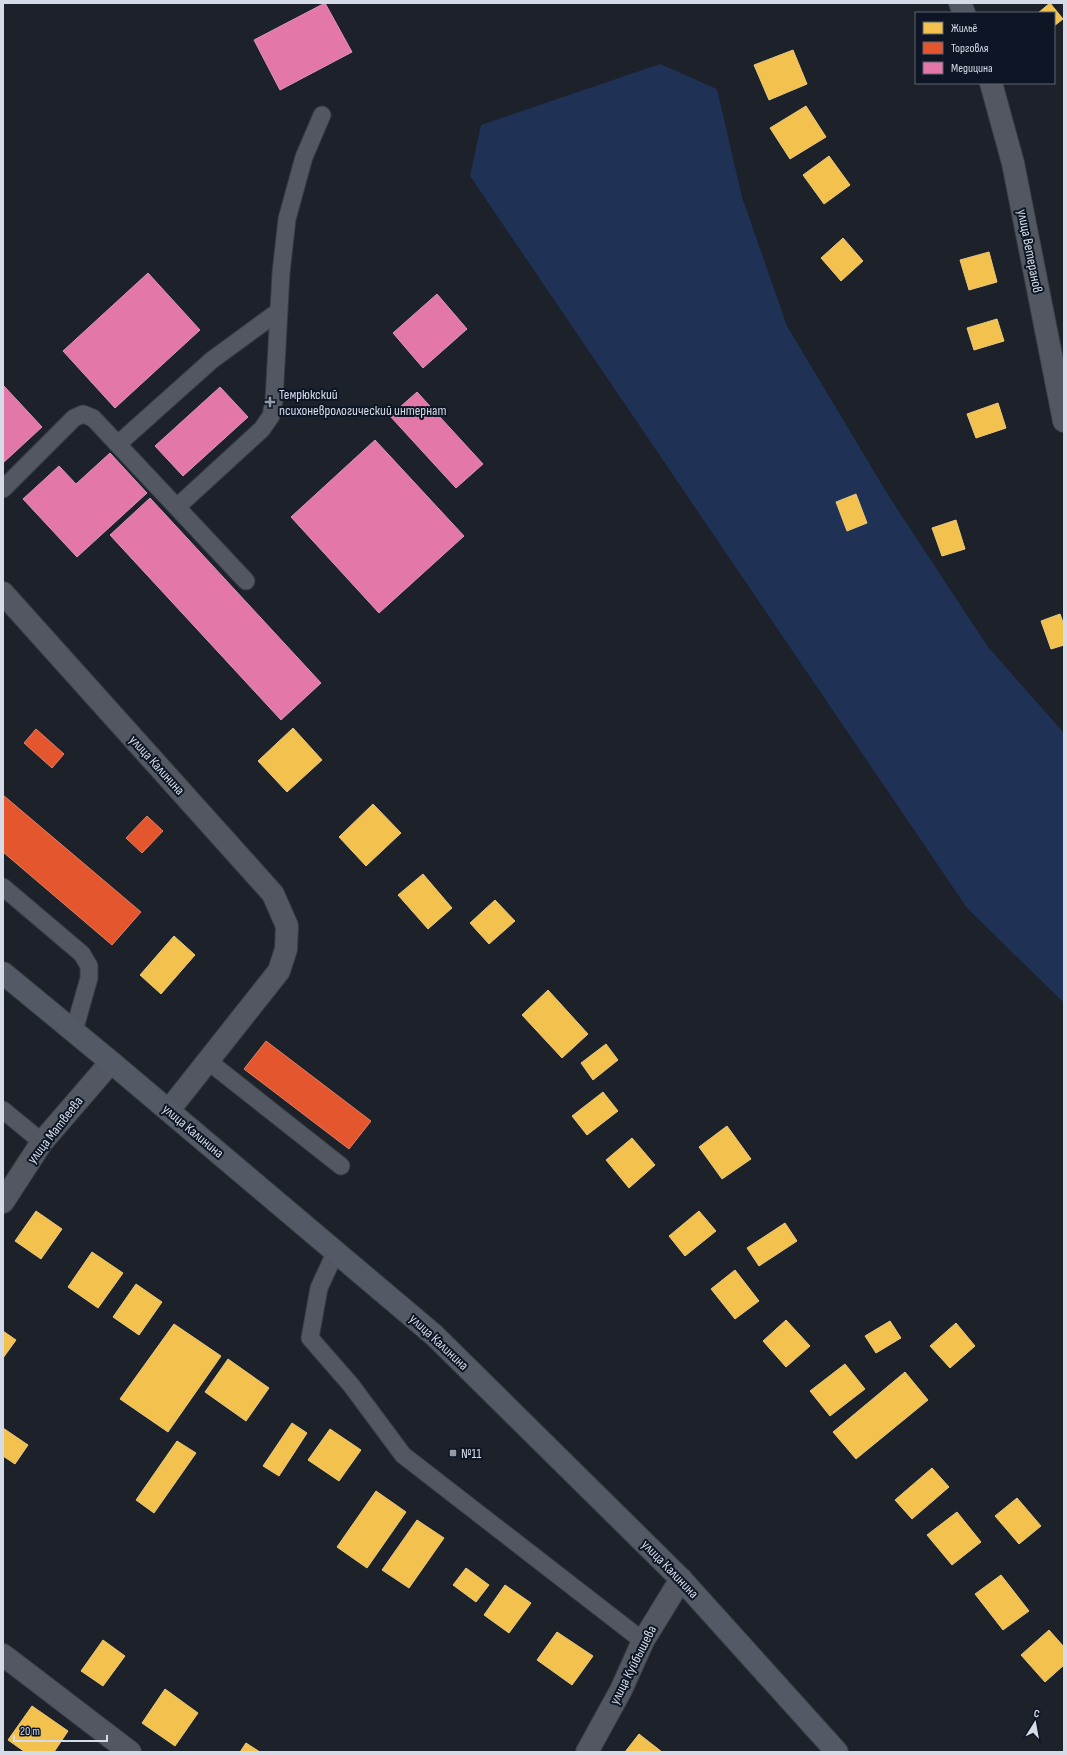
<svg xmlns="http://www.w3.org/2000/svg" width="1067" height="1755" font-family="'Sofia Sans Condensed',sans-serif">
<rect width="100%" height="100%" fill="#1c212a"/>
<path fill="#1f3154" d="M660,64L717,89L742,197L787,326L890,498L988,647L1064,733V1003L967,908L470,176L481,125Z"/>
<path fill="#f2c14e" stroke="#e9c97c" d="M1050,3L1063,19L1054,26V13H1038Z
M793,50L807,84L769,100L754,65Z
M806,106L826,137L790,159L770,128Z
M829,156L850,185L824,204L803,175Z
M843,238L863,261L841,281L821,258Z
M989,252L997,282L969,290L960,260Z
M997,319L1004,341L974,350L967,328Z
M998,403L1006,428L976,438L967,414Z
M856,494L867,523L847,531L836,502Z
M956,520L965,549L942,556L932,528Z
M1060,614L1064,625V645L1051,649L1041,621Z
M293,728L322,760L287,792L258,761Z
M373,804L401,833L366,866L339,837Z
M423,874L452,908L428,929L398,895Z
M495,900L515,921L489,944L470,923Z
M174,936L195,955L161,994L140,975Z
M548,990L588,1034L562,1058L522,1015Z
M606,1044L618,1060L593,1080L581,1063Z
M603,1092L618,1111L587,1135L572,1116Z
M727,1126L751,1159L722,1179L699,1147Z
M632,1138L655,1165L629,1188L606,1160Z
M36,1211L62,1229L41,1259L15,1241Z
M699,1211L716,1231L685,1256L669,1236Z
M785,1223L797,1241L759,1266L747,1248Z
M92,1252L123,1273L98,1308L68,1287Z
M735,1270L759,1301L735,1319L711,1289Z
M136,1284L162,1302L139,1335L113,1317Z
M786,1320L810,1346L786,1367L763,1341Z
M890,1321L901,1338L876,1353L865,1336Z
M956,1323L975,1346L950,1368L930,1346Z
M174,1324L221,1356L168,1432L120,1399Z
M3,1331L16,1340L3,1358Z
M228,1359L269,1388L246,1421L205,1392Z
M845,1364L865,1389L830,1416L810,1391Z
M905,1372L928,1400L856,1459L833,1432Z
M292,1423L307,1433L279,1476L263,1466Z
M3,1428L28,1445L15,1464L3,1456Z
M330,1429L361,1450L339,1481L308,1460Z
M177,1441L196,1453L154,1513L136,1500Z
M932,1468L949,1487L912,1519L895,1500Z
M376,1491L406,1512L367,1568L337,1547Z
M1017,1498L1041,1526L1019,1544L995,1516Z
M957,1512L981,1542L952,1565L927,1535Z
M417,1520L444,1538L409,1588L382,1570Z
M466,1568L489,1585L476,1602L453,1585Z
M1001,1575L1029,1611L1003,1630L975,1594Z
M505,1585L531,1603L509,1633L484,1615Z
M1049,1630L1064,1647V1665L1045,1682L1021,1655Z
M557,1632L593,1656L572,1685L537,1660Z
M103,1640L125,1656L103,1686L81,1671Z
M165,1689L198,1713L175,1746L142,1723Z
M32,1706L68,1731L54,1752H25L8,1740Z
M639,1734L662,1752H625Z
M246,1743L260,1752H240Z"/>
<path fill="#e4572e" stroke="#e07f66" d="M36,729L64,754L52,768L24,743Z
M3,795L141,912L112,945L3,852Z
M147,816L163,831L142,853L126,838Z
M266,1041L371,1121L349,1149L244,1069Z"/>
<path fill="#e377a8" stroke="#df95bb" d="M325,3L352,52L280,90L254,40Z
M148,273L200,330L115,408L63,351Z
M437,294L467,329L423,368L393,333Z
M3,385L42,427L3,463Z
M220,387L248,417L183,476L155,446Z
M417,392L483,464L456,488L390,416Z
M375,440L464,536L379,613L291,517Z
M110,453L147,493L77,557L23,499L59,466L76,484Z
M150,498L321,683L281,720L110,535Z"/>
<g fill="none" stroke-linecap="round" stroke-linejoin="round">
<defs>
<path id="service" d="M118,444L212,360L279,311
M3,489L74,418L83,414L93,418L246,581
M177,507L262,429L271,416L274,400L281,273L287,219L304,157L322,115
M3,887L82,954L89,966V978L74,1031
M208,1061L341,1166
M3,1110L42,1142
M336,1251L319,1288L310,1338L351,1385L403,1455L643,1641"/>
<path id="minor" d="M960,3L964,13
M991,83L1013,163L1064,421
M3,593L273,894L287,926L286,949L279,971L169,1110
M3,1202L42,1142L111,1062
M3,1655L130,1752
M587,1752L621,1690L643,1641L681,1579"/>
<path id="secondary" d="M3,973L111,1062L434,1335L681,1579L837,1752"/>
</defs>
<use href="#service" stroke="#373c44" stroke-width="19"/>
<use href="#minor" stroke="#373c44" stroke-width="24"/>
<use href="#secondary" stroke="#373c44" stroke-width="24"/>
<use href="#service" stroke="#525761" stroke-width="17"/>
<use href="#minor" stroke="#525761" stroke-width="22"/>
<use href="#secondary" stroke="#535a66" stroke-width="22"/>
</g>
<g fill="#949ba6" stroke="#0e1626" stroke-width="1.5">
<path d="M268 396h4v4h4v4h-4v4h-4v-4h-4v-4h4z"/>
<rect x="449" y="1449" width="8" height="8" rx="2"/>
</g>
<g text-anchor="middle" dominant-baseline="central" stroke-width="4" stroke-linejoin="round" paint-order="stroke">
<g font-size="14" fill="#d5dce8" stroke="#0e1626">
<text transform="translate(1030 251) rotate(79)">улица Ветеранов</text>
<text transform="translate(157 765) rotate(48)">улица Калинина</text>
<text transform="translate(55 1130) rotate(-52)">улица Матвеева</text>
<text transform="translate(193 1131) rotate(40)">улица Калинина</text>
<text transform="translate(439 1342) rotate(43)">улица Калинина</text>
<text transform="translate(670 1569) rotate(46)">улица Калинина</text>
<text transform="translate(633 1665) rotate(-63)">улица Куйбышева</text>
</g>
<g font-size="14" fill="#d5dce8" stroke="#0e1626" text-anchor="start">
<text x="279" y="394">Темрюкский<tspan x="279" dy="16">психоневрологический интернат</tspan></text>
<text x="461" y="1453">№11</text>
</g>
</g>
<rect width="1067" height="1755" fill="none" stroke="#d5dce8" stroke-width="8"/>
<rect x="915" y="12" width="140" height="72" fill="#0e1626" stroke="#5e6574"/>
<rect x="923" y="22" width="20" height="12" fill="#f2c14e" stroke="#5e6574"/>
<text x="951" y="32" font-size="12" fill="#d5dce8">Жильё</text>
<rect x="923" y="42" width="20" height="12" fill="#e4572e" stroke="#5e6574"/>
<text x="951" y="52" font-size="12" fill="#d5dce8">Торговля</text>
<rect x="923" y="62" width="20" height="12" fill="#e377a8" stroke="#5e6574"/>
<text x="951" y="72" font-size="12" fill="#d5dce8">Медицина</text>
<g transform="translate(1035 1723) rotate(11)" stroke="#0e1626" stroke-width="3" paint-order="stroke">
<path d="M0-3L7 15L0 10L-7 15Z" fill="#d5dce8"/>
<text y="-6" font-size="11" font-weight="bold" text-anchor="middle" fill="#d5dce8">С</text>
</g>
<path d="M14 1735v6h93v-6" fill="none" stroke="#d5dce8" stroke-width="2"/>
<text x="20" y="1735" font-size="12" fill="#d5dce8" stroke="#0e1626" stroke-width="3" paint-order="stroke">20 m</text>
</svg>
